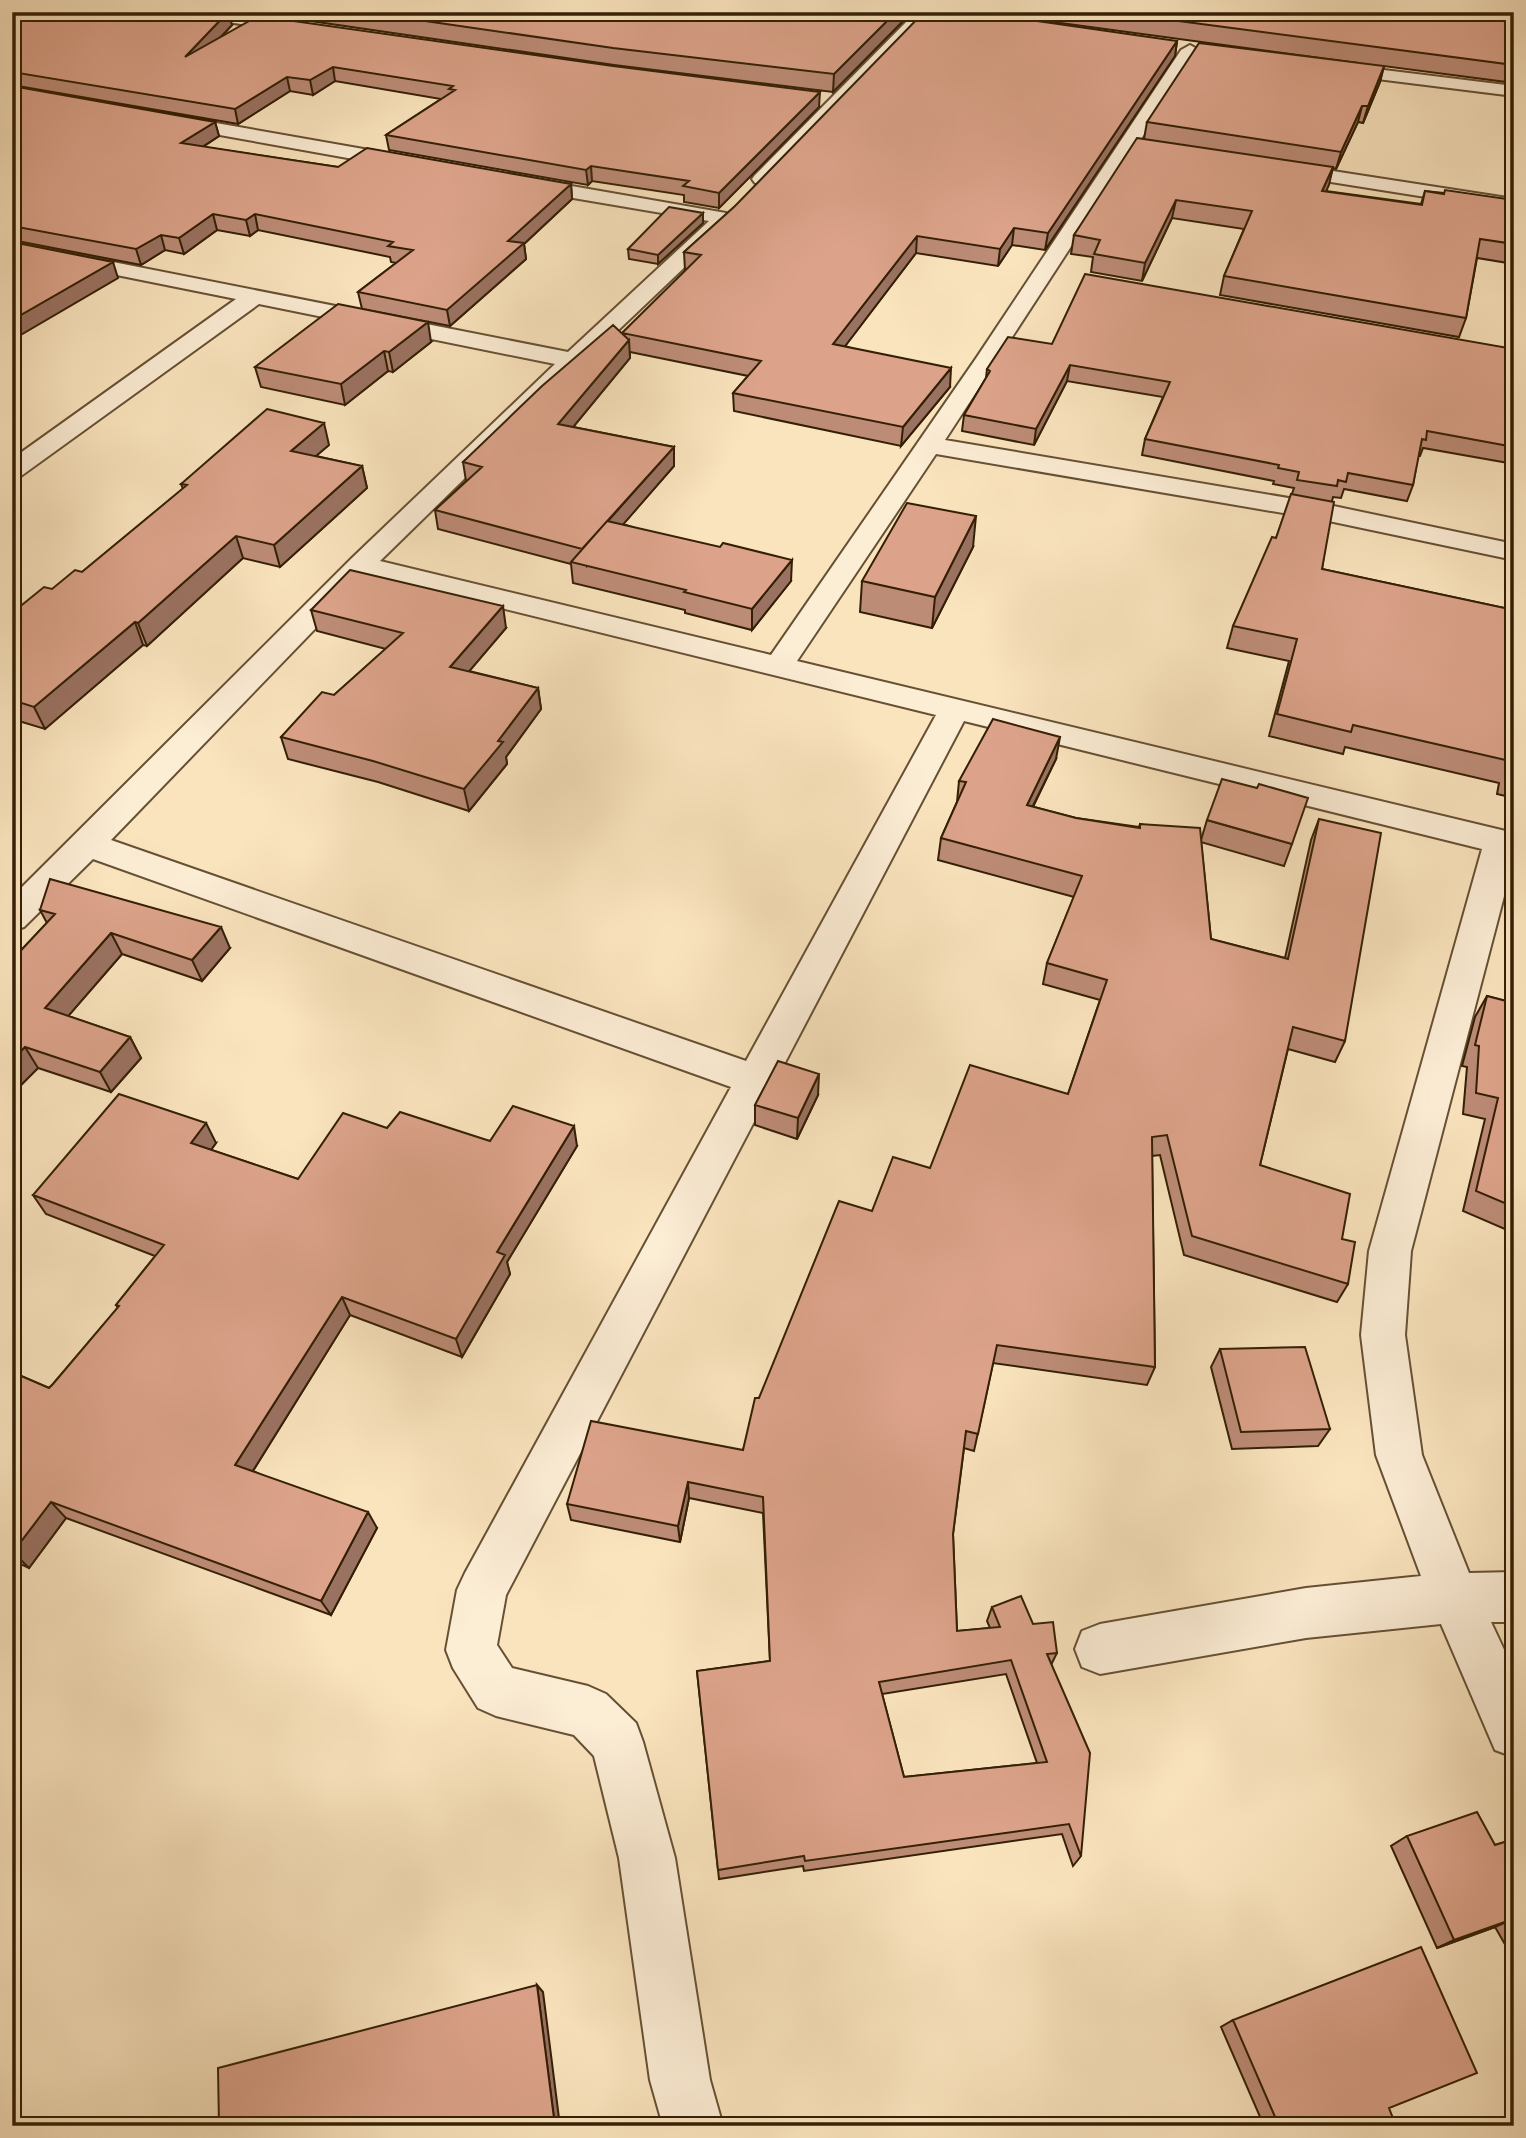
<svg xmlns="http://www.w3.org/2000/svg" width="1526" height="2138" font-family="'IM FELL French Canon',serif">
<rect width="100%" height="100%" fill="#fae4be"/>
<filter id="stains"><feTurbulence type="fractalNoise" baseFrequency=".00286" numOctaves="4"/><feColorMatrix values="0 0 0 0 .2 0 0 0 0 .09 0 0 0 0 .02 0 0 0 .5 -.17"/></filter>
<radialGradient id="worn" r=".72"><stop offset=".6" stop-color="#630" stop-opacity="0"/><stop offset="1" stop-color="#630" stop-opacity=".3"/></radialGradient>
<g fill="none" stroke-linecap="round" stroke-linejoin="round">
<defs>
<path id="minor" d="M186,12H228L300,23L308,28L300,33L194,17Z
M921,12L928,17L926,20L769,183H755L752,179L755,175L914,14Z
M1190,45L1199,50L945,440L1324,504L1514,544V560L1324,520L936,454L797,661L1514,833V858L1411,1251L1405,1335L1422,1455L1469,1573L1514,1572V1622H1491L1514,1671V1757L1495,1750L1441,1624L1306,1638L1100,1674L1082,1667L1075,1649L1082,1631L1100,1624L1306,1588L1421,1576L1376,1455L1361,1335L1369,1251L1482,849L964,721L506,1595L497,1645L512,1668L588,1686L606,1694L636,1723L643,1742L675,1858L710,2080L723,2126H663L650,2080L619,1858L594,1756L574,1735L496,1716L478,1708L453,1668L446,1650L457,1590L465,1573L731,1087L93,859L24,927L12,931V897L352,558L555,364L259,304L21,476L12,479V459L236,299L12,254V242L568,352L709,221L520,189L513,187L510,183L513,179L520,177L726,213L733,220L730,224L550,395L380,561L771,655L977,357L1181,50ZM367,575L936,715L746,1061L111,840Z
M1327,63L1514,86V96L1321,72L1318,68L1321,64Z
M165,114L409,157L419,163L409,169L158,124L156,120Z
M1281,163L1514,199V211L1274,173L1271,169Z"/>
</defs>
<use href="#minor" stroke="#665033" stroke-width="4"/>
<use href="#minor" fill="#fcedd5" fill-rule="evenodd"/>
</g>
<path fill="#bd8c77" stroke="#341f05" stroke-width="2" fill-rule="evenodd" d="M12,12L232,25L222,36L819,107L719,208L684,202V195L592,181L588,185L389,150L386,135L441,99L335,81L313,95L290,91L238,124L12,85Z
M282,12H910V14L833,92L614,65L283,17Z
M979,12H1514V83L1384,66L1380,82L1363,123L1358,122L1336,169L1333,168L1326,191L1421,204L1425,191L1514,200V264L1477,258L1466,318L1459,337L1220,295L1224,276L1244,229L1172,218L1142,281L1091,272L1093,257L1071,254L1074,235L1144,139L1147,122L1358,63Z
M1177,41L1175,56L1045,250L1012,245L998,266L916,253L845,346L950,387L901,446L734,411L733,393L748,376L630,352V358L573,427L674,447V466L623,524L791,581L752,630L685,613V610L573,583L571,564L438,529L435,510L466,481L463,462L622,334L686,270H685L684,252L734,207Z
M12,86L215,122L219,136L203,147L338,167L571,184L572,199L524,244L526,259L450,326L362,309L358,292L396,263L391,262L390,257L258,230L250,236L217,230L184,254L165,250L141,265L12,240Z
M703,223L658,264L629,259L628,249Z
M431,342L393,372L388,371L345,405L261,387L255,367Z
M1052,344L1514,349V464L1423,448L1420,456H1418L1413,485L1407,501L1344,489L1341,498L1333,497L1332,501L1322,569L1514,610V798L1497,794L1499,783L1345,747L1343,754L1269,736L1289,661L1227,648L1233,626L1276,538L1294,488L1273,484L1274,481L1142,455L1145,439L1163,397L1067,381L1034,445L962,431L964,415L986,378L987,369Z
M329,445L316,456L362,466L367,488L280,567L243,558L147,646L143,645L45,729L12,719V613L82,572L183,489L181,484Z
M973,547L932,628L860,612L862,581Z
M311,610L506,628L469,671L538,688L541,709L506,757L507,764L469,811L378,782L288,759L281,737L334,695L386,649L317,631Z
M1056,759L1033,807L1076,818L1139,827L1140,824L1201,840L1207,820L1292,844L1284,866L1201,842L1211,939L1285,958L1311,840L1319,819L1345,1041L1335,1062L1288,1049L1260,1165L1342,1239L1348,1284L1337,1302L1184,1255L1160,1155L1152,1156L1155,1367L1147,1385L993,1363L974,1451L964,1448L953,1534L957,1631L990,1628L987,1621L992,1607L1033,1624L1057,1653L1051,1665L1081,1856L1073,1866L1062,1834L804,1871L803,1866L719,1879L697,1671L770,1661L763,1513L689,1498L680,1542L571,1520L567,1504L743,1450L759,1398L872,1211L930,1168L1068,1094L1100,1000L1043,984L1047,963L1074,897L938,860L941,838L957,802L959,781ZM1006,1674L1037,1763L904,1777L882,1694Z
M40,910L230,948L202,981L122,954L68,1016L130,1037L141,1058L111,1092L38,1068L12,1094V960L47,923Z
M1487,996L1514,1003V1233L1463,1211L1485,1119L1463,1114L1467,1067L1462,1066L1475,1017Z
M818,1095L797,1139L755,1125V1105Z
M387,1128L490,1141L577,1146L507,1262L510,1274L462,1357L350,1315L253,1471L377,1528L331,1615L66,1518L29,1568L12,1560V1372L49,1388L53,1384L118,1308L116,1305L155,1256L46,1214L33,1195L216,1143L211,1150L298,1179Z
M1220,1349L1330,1429L1318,1446L1232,1449L1211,1367Z
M1407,1836L1495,1845L1514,1839V1960L1495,1927L1437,1948L1391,1846Z
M1233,2020L1396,2126H1264L1221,2027Z"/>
<path fill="#9a7261" stroke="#341f05" stroke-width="2" d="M228,12L232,25L189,71L185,57Z
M896,12H910V14L833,92L834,74Z
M1177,41L1175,56L1045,250L1048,233Z
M1384,66L1380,82L1363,123L1368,106Z
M333,67L335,81L313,95L310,80Z
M287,77L290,91L238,124L235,109Z
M820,92L819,107L719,208V193Z
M1362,106L1358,122L1336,169L1341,152Z
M215,122L219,136L185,158L181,143Z
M591,166L592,181L588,185L586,170Z
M1333,167L1329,185L1318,209L1322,191Z
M571,184L572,199L524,244L526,259L450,326L447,310L508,241Z
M1176,200L1172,218L1142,281L1145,263Z
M703,213V223L658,264V255Z
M213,214L217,230L184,254L179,238Z
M255,214L258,230L250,236L246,220Z
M1014,228L1012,245L998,266L1000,249Z
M161,235L165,250L141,265L136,249Z
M917,236L916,253L833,362V344Z
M113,262L118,278L12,340V320Z
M428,322L431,342L393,372L389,352Z
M629,340L630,358L560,443L558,424Z
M12,351L17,362L12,365Z
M384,351L388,371L345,405L341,384Z
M1070,365L1067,381L1034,445L1036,429Z
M951,368L950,387L901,446L903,427Z
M324,423L329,445L297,472L291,451Z
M674,447V466L587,566L583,549Z
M362,466L367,488L280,567L274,545Z
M976,516L973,547L932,628L935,597Z
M236,536L243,558L147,646L138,623Z
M792,560L791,581L752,630V609Z
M503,606L506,628L455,688L450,667Z
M135,622L143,645L45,729L34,707Z
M538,688L541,709L506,757L507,764L469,811L464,789L498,741Z
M1060,737L1056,759L1023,826L1027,805Z
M221,927L230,948L202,981L192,960Z
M111,933L122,954L57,1029L45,1008Z
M130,1037L141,1058L111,1092L100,1072Z
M25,1047L38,1068L12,1094V1060Z
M819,1074L818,1095L797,1139L798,1118Z
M206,1123L216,1143L201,1163L191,1143Z
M574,1126L577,1146L507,1262L510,1274L462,1357L456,1339L497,1252Z
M342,1297L350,1315L246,1482L235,1465Z
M688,1482L689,1498L680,1542L678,1526Z
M51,1502L66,1518L29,1568L13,1552Z
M368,1512L377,1528L331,1615L321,1601Z
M1513,1919L1495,1927L1437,1948L1454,1940Z
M537,1985L543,1992L560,2126H555Z"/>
<path fill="#dca38a" stroke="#341f05" stroke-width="2" fill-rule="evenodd" d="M12,12H228L185,57L258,16L613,66L820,92L719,193L683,186L689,181L591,166L586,170L386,135L455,90L449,89L453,86L333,67L310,80L287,77L235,109L12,72Z
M363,12H896L834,74L613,48Z
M924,12H974L1177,41L1048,233L1014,228L1000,249L917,236L833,344L951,368L903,427L733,393L761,361L622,333L701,255L684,252L734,207Z
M1110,12H1514V65Z
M1199,43L1384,66L1368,106H1362L1341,152L1147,122Z
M12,86L215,122L181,143L338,167L367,148L571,184L508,241L524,243L447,310L358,292L413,250L388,246L393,242L255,214L246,220L213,214L179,238L161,235L136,249L12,226Z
M1137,138L1333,167L1322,191L1422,205L1425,191L1444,194L1445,190L1514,200V244L1480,239L1466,318L1224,276L1252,211L1176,200L1145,263L1094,254L1100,240L1074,235Z
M669,207L703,213L658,255L628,249Z
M12,242L113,262L12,320Z
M1085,274L1514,349V447L1427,431L1426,440L1422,439L1413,485L1348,473L1346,482L1338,480L1337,486L1297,480L1299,472L1278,468L1279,465L1145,439L1170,382L1070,365L1036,429L964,415L990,371L987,369L1008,337L1052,344Z
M338,304L428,322L389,352L384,351L341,384L255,367Z
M613,325L629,340L558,424L674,447L582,549L435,510L482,467L463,462L542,386Z
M267,409L324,423L291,451L362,466L274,545L236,536L138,623L135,622L34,707L12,700V613L44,587L52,589L75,570L82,572L187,485L181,484Z
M1291,494L1334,502L1322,569L1514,610V773L1508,772L1510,761L1353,725L1351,732L1277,714L1297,639L1233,626L1272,537L1276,538Z
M907,503L976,516L935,597L862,581Z
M607,521L720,547L723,543L792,560L752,609L684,592L686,590L571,562Z
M350,570L503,606L450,667L538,688L498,741L503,742L464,789L373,761L281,737L322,692L334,695L403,633L311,610Z
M993,719L1060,737L1027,805L1076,818L1140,828V824L1200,828L1211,939L1288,959L1319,819L1381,833L1345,1041L1293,1027L1260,1165L1350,1194L1342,1239L1355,1242L1348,1284L1192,1236L1167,1135L1152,1137L1155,1367L997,1345L978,1434L966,1431L953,1534L957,1631L1000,1627L992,1607L1021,1596L1033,1624L1053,1622L1057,1653L1047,1654L1090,1753L1081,1856L1069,1824L805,1861L804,1856L718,1870L697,1671L770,1661L763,1497L688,1482L678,1526L567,1504L591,1421L743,1450L755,1398H759L839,1201L872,1211L893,1157L930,1168L970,1065L1068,1094L1107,980L1047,963L1082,876L941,838L966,782L959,781ZM1011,1660L1047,1762L904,1777L879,1682Z
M1222,779L1257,788L1259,784L1308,798L1292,844L1207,820Z
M50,879L221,927L192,960L111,933L45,1008L130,1037L100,1072L25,1047L12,1060V960L55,914L40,910Z
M1487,996L1514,1003V1207L1476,1191L1498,1098L1476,1093L1479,1046L1475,1045Z
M778,1061L819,1074L798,1118L755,1105Z
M119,1094L206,1123L191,1143L298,1179L343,1113L387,1128L400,1112L490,1141L513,1106L574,1126L497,1252L505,1255L456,1339L342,1297L235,1465L368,1512L321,1601L51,1502L13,1552H12V1372L49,1388L53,1384L119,1306L116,1305L164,1245L33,1195Z
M1305,1347L1330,1429L1241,1432L1220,1349Z
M1477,1812L1495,1845L1514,1839V1919H1513L1454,1940L1407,1836Z
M1421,1947L1477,2073L1389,2108L1396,2126H1279L1233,2020Z
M537,1985L555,2126H219L218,2068Z"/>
<rect width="1526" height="2138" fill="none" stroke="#fae4be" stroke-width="42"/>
<rect x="14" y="14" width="1498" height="2110" fill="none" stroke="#341f05" stroke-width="3.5"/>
<rect x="21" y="21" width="1484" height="2096" fill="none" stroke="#341f05" stroke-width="2"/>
<rect width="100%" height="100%" filter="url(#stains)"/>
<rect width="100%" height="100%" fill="url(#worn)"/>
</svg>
